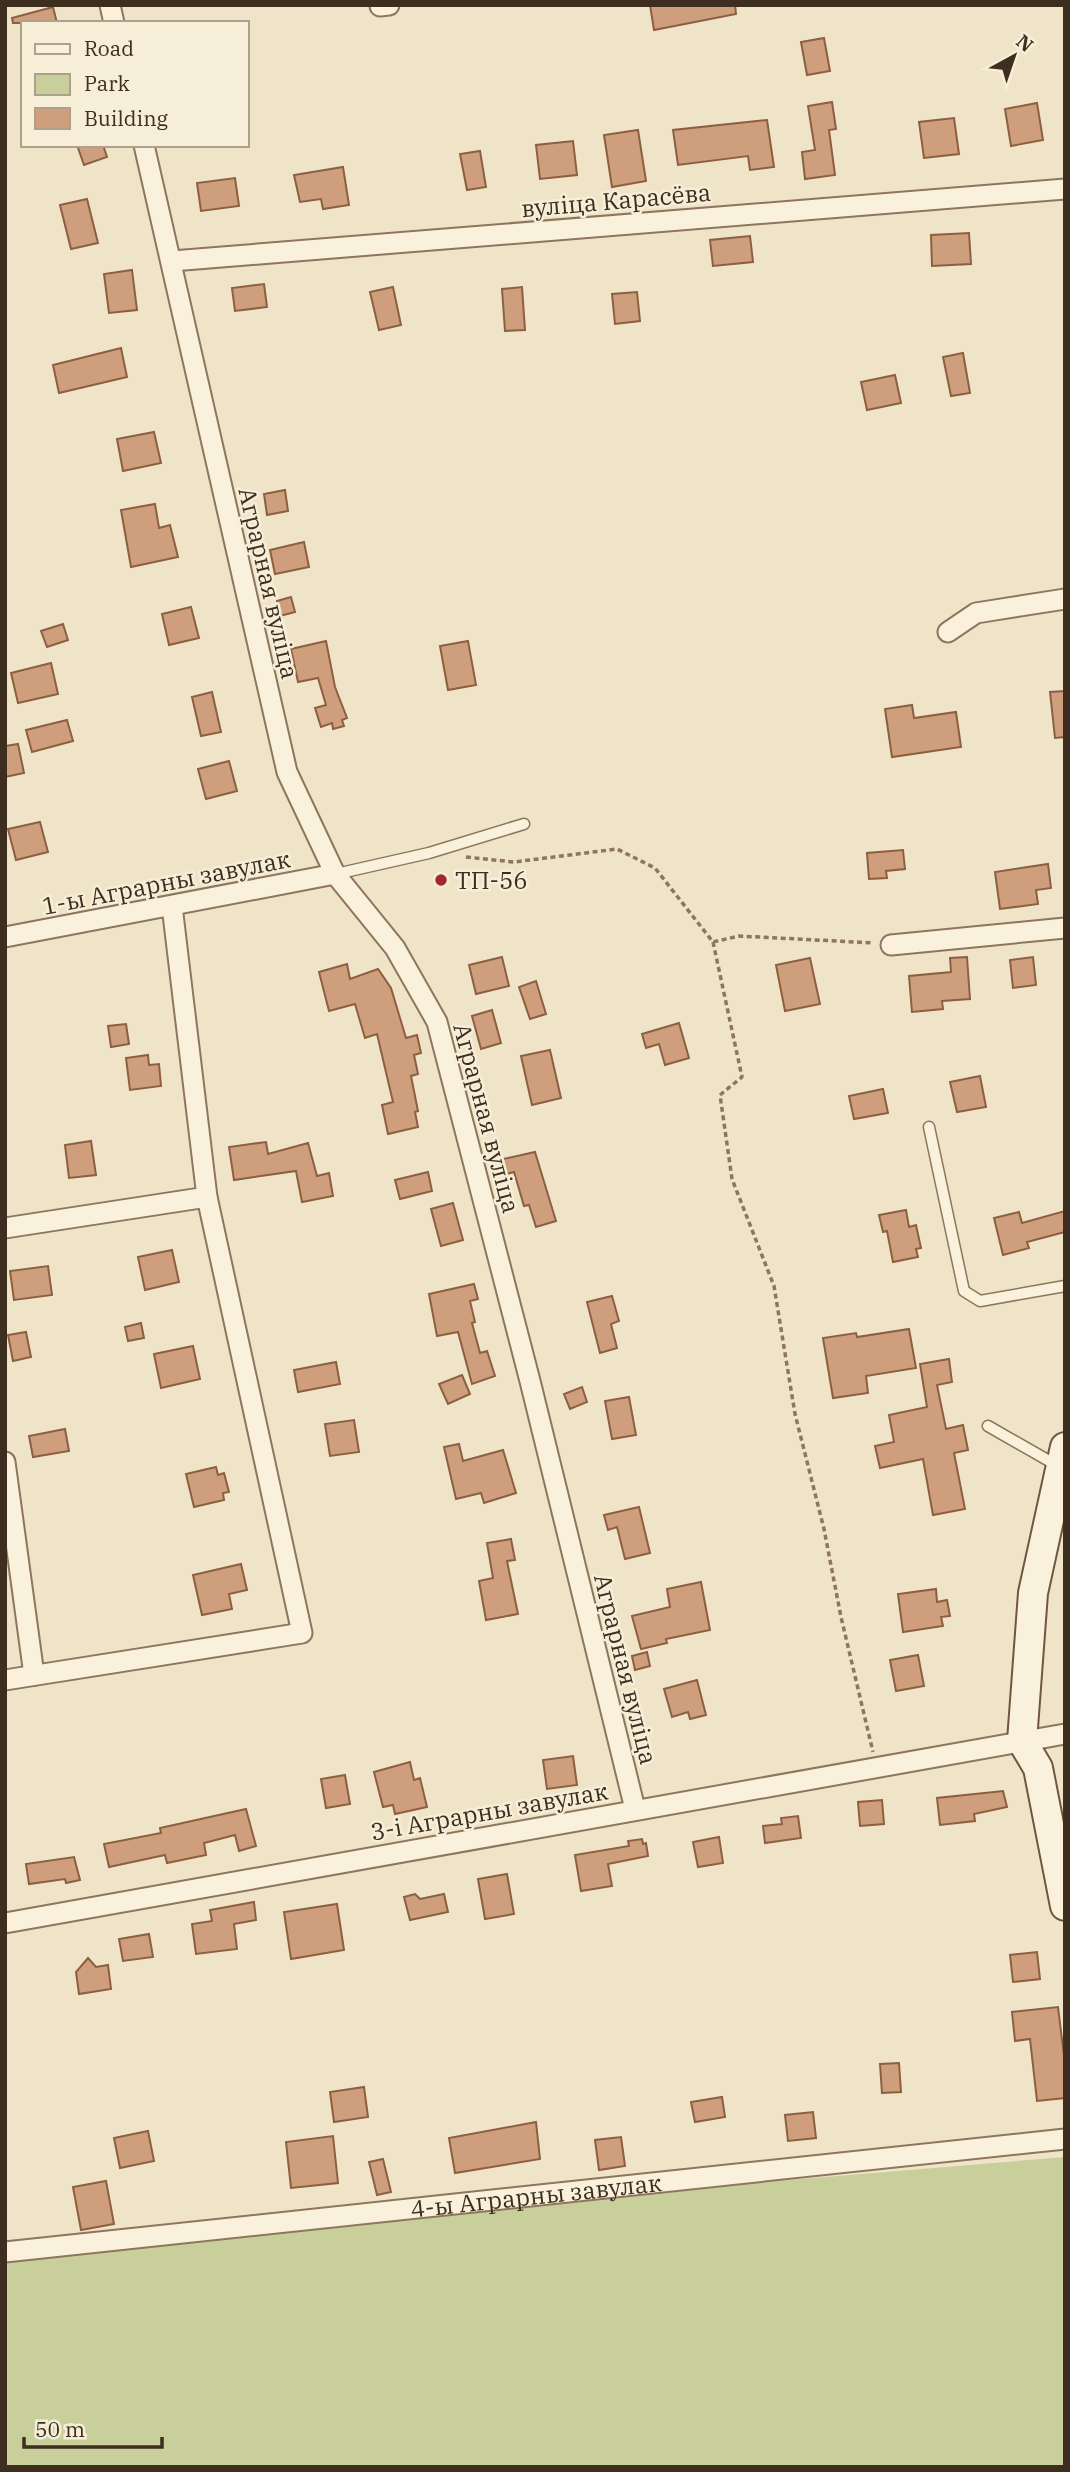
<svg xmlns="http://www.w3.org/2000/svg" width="1070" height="2472" font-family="'IBM Plex Serif',serif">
<rect width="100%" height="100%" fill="#f0e4c8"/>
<path fill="#c9cf9b" d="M1065,2157V2467H5V2245Z"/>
<path fill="#cf9f7d" stroke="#8d5f41" stroke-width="2" d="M650,5H735L736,14L654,30Z
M53,7L57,23H13L12,18Z
M824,38L830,71L807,75L801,42Z
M832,102L836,129L829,130L835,175L805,179L802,152L815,150L808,106Z
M1037,103L1043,140L1011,146L1005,109Z
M954,118L959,154L924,158L919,122Z
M767,120L774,167L750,170L748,156L678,165L673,130Z
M638,130L646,181L612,187L604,135Z
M573,141L577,175L540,179L536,145Z
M77,145H103L107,157L84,165Z
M480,151L486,187L467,190L460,154Z
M343,167L349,205L323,209L321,199L300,202L294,175Z
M235,178L239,206L201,211L197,183Z
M87,199L98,243L71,249L60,205Z
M969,233L971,264L932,266L931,235Z
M750,236L753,262L713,266L710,240Z
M132,270L137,310L109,313L104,274Z
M264,284L267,307L235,311L232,288Z
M393,287L401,325L379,330L370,292Z
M522,287L525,330L505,331L502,289Z
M637,292L640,321L615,324L612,294Z
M121,348L127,377L59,393L53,365Z
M963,353L970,393L951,396L943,357Z
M895,375L901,403L867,410L861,382Z
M154,432L161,463L123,471L117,439Z
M285,490L288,511L267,515L264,494Z
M155,504L159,528L170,525L178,557L131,567L121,510Z
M304,542L309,567L275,574L270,550Z
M291,597L295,612L280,616L277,601Z
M191,607L199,638L169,645L162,614Z
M63,624L68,640L47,647L41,631Z
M326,641L335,687L347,718L342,720L344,726L333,729L332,723L321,727L315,708L326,705L318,678L298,682L291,649Z
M468,641L476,685L448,690L440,646Z
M51,663L58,694L18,703L11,673Z
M1065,691V737L1055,738L1050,692Z
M212,692L221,732L201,736L192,697Z
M912,705L914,718L956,712L961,747L892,757L885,709Z
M67,720L73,741L32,752L26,730Z
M18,744L24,773L5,777V746Z
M229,761L237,791L206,799L198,769Z
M40,822L48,852L16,860L8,829Z
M903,850L905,869L886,871L887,878L869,879L867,853Z
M1048,864L1051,888L1036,890L1038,904L1000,909L995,872Z
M502,957L509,986L476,994L469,965Z
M967,957L970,999L942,1001L943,1009L912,1012L909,976L951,972L950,958Z
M1033,957L1036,985L1013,988L1010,960Z
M810,958L820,1004L785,1011L776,965Z
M347,964L350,979L378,969L391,988L406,1038L417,1035L421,1053L414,1055L418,1074L411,1076L418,1111L415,1112L418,1127L388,1134L382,1105L393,1102L377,1034L365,1038L355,1004L329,1011L319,972Z
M536,981L546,1014L530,1019L519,987Z
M492,1010L501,1043L481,1049L472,1016Z
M679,1023L689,1058L665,1065L659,1044L646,1048L642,1034Z
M126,1024L129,1044L111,1047L108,1026Z
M550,1050L561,1098L532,1105L521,1056Z
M148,1055L149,1065L159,1064L161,1086L130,1090L126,1058Z
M980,1076L986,1107L957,1112L950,1082Z
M883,1089L888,1113L854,1119L849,1096Z
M91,1141L96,1175L69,1178L65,1145Z
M266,1142L268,1154L308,1143L317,1176L329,1173L333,1196L302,1202L296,1171L234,1180L229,1147Z
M535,1152L556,1221L536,1227L529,1205L524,1206L514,1172L503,1175L499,1160Z
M428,1172L432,1191L400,1199L395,1180Z
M453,1203L463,1240L441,1246L431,1209Z
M906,1210L909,1227L916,1225L921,1248L916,1249L918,1257L893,1262L887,1231L883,1232L879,1215Z
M1065,1211V1232L1027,1242L1029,1248L1003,1255L994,1218L1019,1212L1022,1223Z
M172,1250L179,1282L145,1290L138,1257Z
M48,1266L52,1295L14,1300L10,1271Z
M474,1284L478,1299L470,1301L475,1322L472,1323L480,1353L487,1351L495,1376L472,1384L458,1332L437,1336L429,1294Z
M612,1296L619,1321L611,1324L617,1348L600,1353L587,1302Z
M141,1323L144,1338L128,1341L125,1327Z
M909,1329L916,1368L866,1376L868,1393L833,1398L823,1338L856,1333L857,1337Z
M26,1332L31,1357L13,1361L8,1335Z
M193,1346L200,1379L161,1388L154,1354Z
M949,1359L952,1382L937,1385L946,1429L963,1425L968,1450L954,1453L965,1509L933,1515L923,1459L880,1468L875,1446L894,1442L889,1415L927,1407L920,1364Z
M336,1362L340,1384L298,1392L294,1370Z
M462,1375L470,1394L448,1404L439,1384Z
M582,1387L587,1402L570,1409L564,1394Z
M629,1397L636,1435L612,1439L605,1401Z
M354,1420L359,1452L330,1456L325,1424Z
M65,1429L69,1451L33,1457L29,1436Z
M459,1444L463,1461L503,1450L516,1493L484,1503L481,1493L456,1499L444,1447Z
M216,1467L218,1475L224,1473L229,1492L223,1493L224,1500L194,1507L186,1474Z
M639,1507L650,1553L625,1559L617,1527L608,1530L604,1515Z
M511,1539L515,1560L507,1561L518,1614L486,1620L479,1581L493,1578L487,1543Z
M241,1564L247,1590L229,1594L232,1609L202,1615L193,1575Z
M701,1582L710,1630L666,1639L667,1643L641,1649L632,1616L670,1607L667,1589Z
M936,1589L937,1602L947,1600L950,1616L941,1617L943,1626L903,1632L898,1594Z
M647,1652L650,1666L635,1670L632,1656Z
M918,1655L924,1686L896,1691L890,1660Z
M697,1680L706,1715L690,1719L688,1712L672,1717L664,1689Z
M573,1756L577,1785L547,1789L543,1760Z
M410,1762L414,1780L420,1778L427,1807L395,1814L393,1805L383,1807L374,1772Z
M345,1775L350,1804L326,1808L321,1779Z
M1003,1791L1007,1807L974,1814L975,1821L940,1825L937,1798Z
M882,1800L884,1824L860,1826L858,1802Z
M246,1809L256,1846L239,1851L235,1835L204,1843L206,1855L167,1863L165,1855L109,1867L104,1844L161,1833L160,1828Z
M798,1816L801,1838L765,1843L763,1826L782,1824L781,1818Z
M719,1837L723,1863L698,1867L693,1842Z
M642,1839L643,1844L646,1843L648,1856L608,1864L612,1886L581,1891L575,1855L629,1846L628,1841Z
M74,1857L80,1880L66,1883L65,1879L29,1884L26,1864Z
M507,1874L514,1914L485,1919L478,1879Z
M415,1894L420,1899L444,1894L448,1912L410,1920L404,1897Z
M254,1902L256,1920L234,1924L237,1949L196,1954L192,1924L212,1921L210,1910Z
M337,1904L344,1950L291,1959L284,1912Z
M149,1934L153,1957L123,1961L119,1939Z
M1037,1952L1040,1979L1013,1982L1010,1955Z
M88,1958L96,1967L108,1965L111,1989L79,1994L76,1972Z
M1058,2007L1065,2064V2098L1037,2101L1030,2039L1015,2041L1012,2012Z
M899,2063L901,2092L882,2093L880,2064Z
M364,2087L368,2117L334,2122L330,2092Z
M722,2097L725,2117L695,2122L691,2102Z
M813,2112L816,2138L788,2141L785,2115Z
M536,2122L540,2159L455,2173L449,2138Z
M148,2131L154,2161L120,2168L114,2138Z
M333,2136L338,2183L291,2188L286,2142Z
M621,2137L625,2166L599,2170L595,2140Z
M383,2159L391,2192L377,2195L369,2162Z
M106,2181L114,2224L81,2230L73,2187Z"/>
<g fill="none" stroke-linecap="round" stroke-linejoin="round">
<defs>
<path id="lane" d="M336,874L429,853L524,824
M929,1127L964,1291L980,1301L1065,1286
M988,1426L1058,1466"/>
<g id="street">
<path d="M110,5L114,23"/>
<path d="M380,6L389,5"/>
<path d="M144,145L287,772L335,874L395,948L437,1022L530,1381L635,1809"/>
<path d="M172,261L1065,189"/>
<path d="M948,632L976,613L1065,599"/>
<path d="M5,937L335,874"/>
<path d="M891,945L1065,928"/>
<path d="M5,1228L207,1197"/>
<path d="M5,1462L34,1675"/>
<path d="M5,1680L302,1633L207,1197L172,906"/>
<path d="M5,1923L1065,1734"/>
<path id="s1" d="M5,2252L1065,2139"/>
</g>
<path id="secondary" d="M1065,1447L1033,1593L1022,1741L1038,1768L1065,1906"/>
</defs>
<use href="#lane" stroke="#8d765c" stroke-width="13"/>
<use href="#street" stroke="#8d765c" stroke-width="23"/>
<use href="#secondary" stroke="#6f573f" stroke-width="32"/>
<path stroke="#8d765c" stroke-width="3.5" stroke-dasharray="5 3.5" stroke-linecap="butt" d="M466,857L514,862L617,849L655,868L713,942L739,936L874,943
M713,942L742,1077L720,1095L732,1179L774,1286L795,1414L824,1529L841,1617L873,1752"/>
<use href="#lane" stroke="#faf1dc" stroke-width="10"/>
<use href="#street" stroke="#faf1dc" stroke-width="19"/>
<use href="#secondary" stroke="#faf1dc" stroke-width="28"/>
</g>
<circle fill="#9e2a2b" stroke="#f7eed8" stroke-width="2.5" cx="441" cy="880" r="7"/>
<g text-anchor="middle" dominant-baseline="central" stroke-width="5" stroke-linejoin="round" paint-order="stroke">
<g font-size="24" fill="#3d2e20" stroke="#f7eed8">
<text transform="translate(616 200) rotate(-5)">вуліца Карасёва</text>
<text transform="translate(269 583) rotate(77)">Аграрная вуліца</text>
<text transform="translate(166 882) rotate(-11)">1-ы Аграрны завулак</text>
<text transform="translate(487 1118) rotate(75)">Аграрная вуліца</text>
<text transform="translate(626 1669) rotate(76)">Аграрная вуліца</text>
<text transform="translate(489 1811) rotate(-10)">3-і Аграрны завулак</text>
<text stroke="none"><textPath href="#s1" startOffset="534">4-ы Аграрны завулак</textPath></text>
</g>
<g font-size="24" fill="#3d2e20" stroke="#f7eed8" text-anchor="start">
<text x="455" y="880">ТП-56</text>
</g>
</g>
<rect width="1070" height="2472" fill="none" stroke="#3d2e20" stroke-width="14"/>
<rect x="21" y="21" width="228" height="126" fill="#f7eed8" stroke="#ada18e" stroke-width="2"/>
<rect x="35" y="44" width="35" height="10" fill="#faf1dc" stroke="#ada18e" stroke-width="2"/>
<text x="84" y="56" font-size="21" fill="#3d2e20">Road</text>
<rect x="35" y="74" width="35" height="21" fill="#c9cf9b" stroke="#ada18e" stroke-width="2"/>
<text x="84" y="91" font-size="21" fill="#3d2e20">Park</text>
<rect x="35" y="108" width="35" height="21" fill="#cf9f7d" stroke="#ada18e" stroke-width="2"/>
<text x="84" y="126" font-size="21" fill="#3d2e20">Building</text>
<g transform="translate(1014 56) rotate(40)" stroke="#f7eed8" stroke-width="5" paint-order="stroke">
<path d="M0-5L12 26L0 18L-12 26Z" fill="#3d2e20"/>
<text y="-10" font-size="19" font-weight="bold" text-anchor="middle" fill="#3d2e20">N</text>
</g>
<path d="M24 2437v10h138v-10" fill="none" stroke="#3d2e20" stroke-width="3.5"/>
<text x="35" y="2437" font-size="21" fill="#3d2e20" stroke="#f7eed8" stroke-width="5" paint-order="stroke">50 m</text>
</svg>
